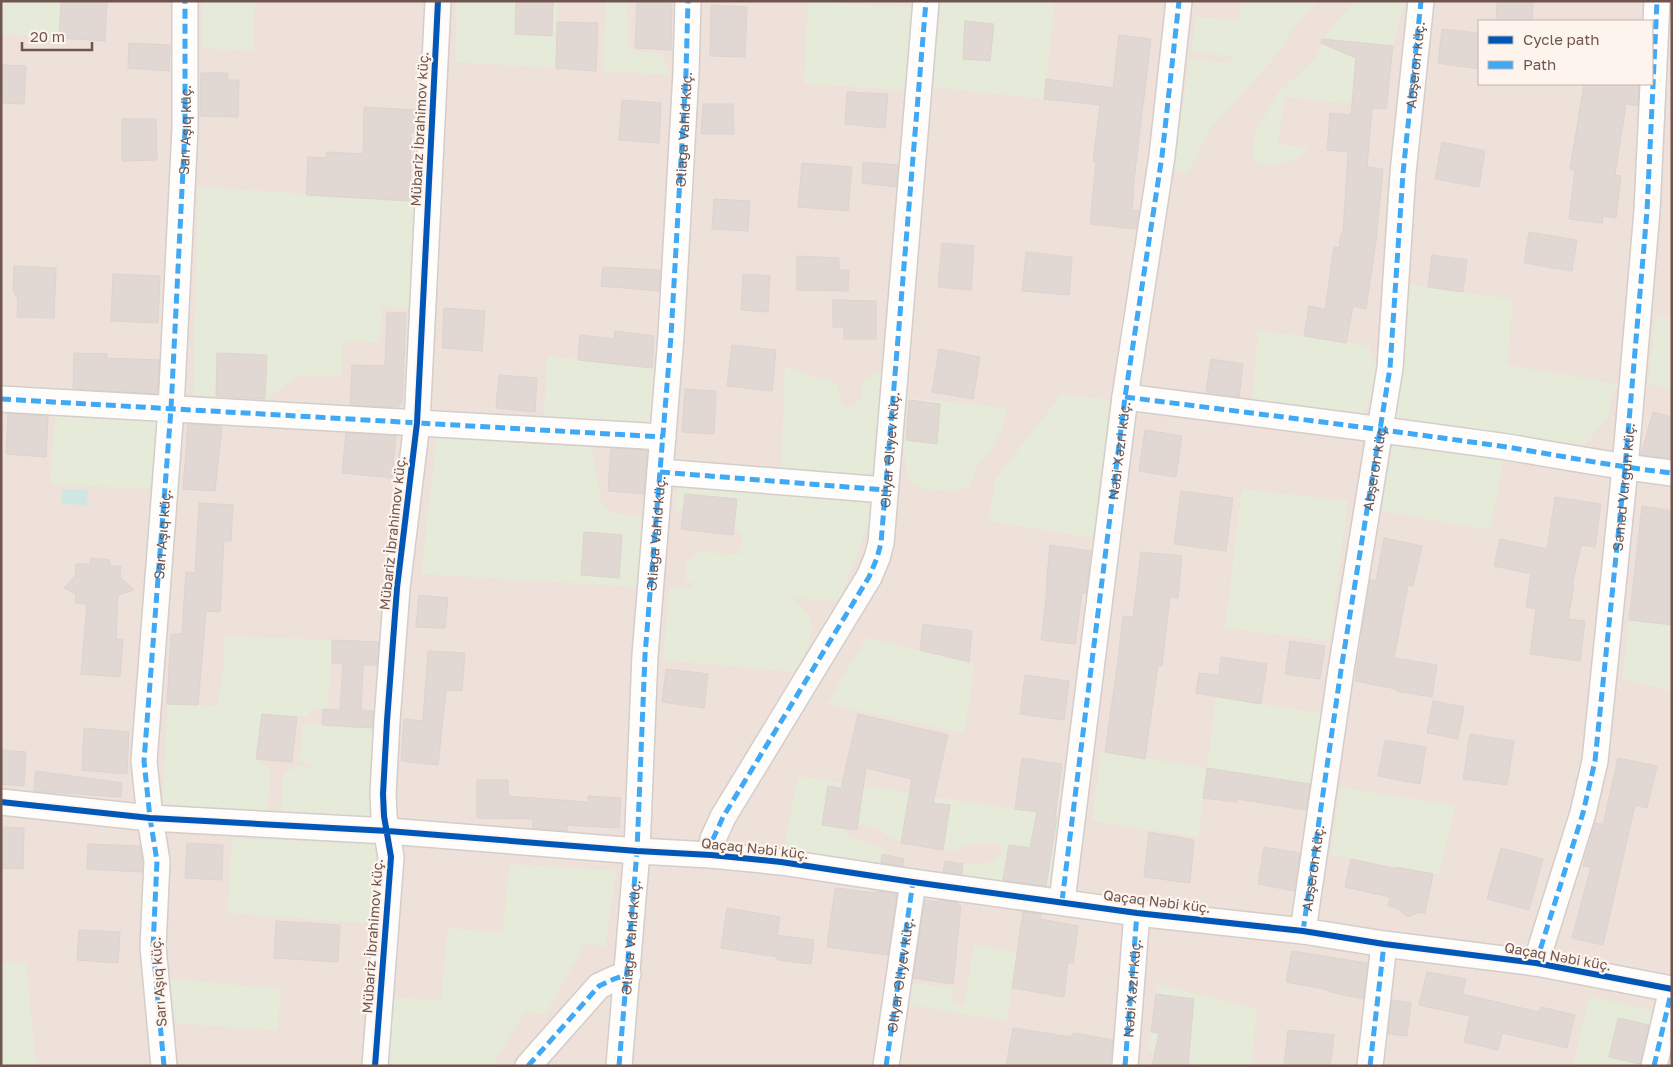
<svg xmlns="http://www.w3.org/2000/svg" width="1673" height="1067" font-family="'Golos Text',sans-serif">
<rect width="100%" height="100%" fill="#f5f0ec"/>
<path fill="#ede1da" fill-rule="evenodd" d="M1,1H1672V1066H1ZM1479,21H1652V84H1479Z"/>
<path fill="#e6ead8" d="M1,1H65L63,38L1,34Z
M203,1H255L253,51L202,48Z
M457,1H558L556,68L455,62Z
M606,1H627L628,47L634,51L662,53C665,61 670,68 670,75L603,71Z
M808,1L915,8L908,90L804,84Z
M941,1H1055L1044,99L933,87Z
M1242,1H1318L1292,30L1280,51L1211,128L1188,173L1173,171L1190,58L1228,63L1234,57L1192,51L1196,17L1238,20Z
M1355,1H1405L1393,46L1353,42L1356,58L1352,104L1285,97L1278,144L1309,148C1292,165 1277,167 1254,162V135L1278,93L1314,60L1328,31Z
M198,187L415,201L412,308L382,307L379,342L343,341L342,376H299L265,399L193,395Z
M1405,284L1513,299L1507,365L1618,384L1612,396L1608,418L1584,445L1535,442L1395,421Z
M1656,316L1672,319V389L1648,384Z
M1258,331L1304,336L1369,346L1377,369L1373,390L1362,417L1295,406L1271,409L1252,403Z
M547,356L658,368L655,423L544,417Z
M785,367L802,372L817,379H831L837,385L842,406L853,407L862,396V381L882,371L878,478L781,470Z
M1062,394L1110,400L1093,538L988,521L996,478Z
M909,398L1006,408L1003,427L994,446L977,467L969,488L952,491L923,489L908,481L903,445Z
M56,413L159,417L150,489L50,484Z
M437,435L591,445L601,501L610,512L643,518L637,587L421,574Z
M1393,440L1504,457L1490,530L1382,511Z
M678,482L877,503L839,601L793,598C798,603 807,609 809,616C817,637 804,655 794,672L663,660L669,588L692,589V582L686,581L687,561L693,558L696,552L740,554L742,536L734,527L683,511L675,512Z
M1242,489L1348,501L1330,641L1225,628Z
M1629,620L1672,625V691L1622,679Z
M225,636L332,640L328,709H310L309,717L262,715L256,759L271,769L267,812L163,804L167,704L218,706L224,662Z
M866,638L974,663L965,733L827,704Z
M1216,697L1321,713L1312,785L1207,768L1199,837L1092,821L1101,752L1207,768Z
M309,724L375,728V820L281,813L283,774L299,765L310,769L312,766L300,760L303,726Z
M798,776L1061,816L1048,890L962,878L963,864L989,863L998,859L1002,851V844H971L958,849L943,850L901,843L871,826L858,825L843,828C846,842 871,840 882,849C884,851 886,853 887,856L882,855L880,865L784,851Z
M1340,787L1455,806L1439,874L1331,855Z
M232,838L381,845L377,924L228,913Z
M510,864L616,871L606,946L585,944L545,1015L524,1012L493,1066H385L391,997L441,1001L448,928L502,933Z
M974,945L1017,953L1007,1021L906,1004L908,983L953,988L951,1004L964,1006Z
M1,962L26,963L36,1066H1Z
M168,979L280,989L278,1031L176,1023Z
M1157,984L1257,1010L1251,1066H1204L1148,1050Z
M1589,997L1659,1012L1645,1066H1573Z"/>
<path fill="#cfe6e3" d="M62,489L88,490L87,505L62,504Z"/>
<path fill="#e1d8d4" stroke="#ddd3cf" d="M61,1H107L105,41L59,38Z
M516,1H553L552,36L515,34Z
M637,1H672L671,50L635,48Z
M1497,1H1533L1532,21H1496Z
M711,5L747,7L745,57L710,56Z
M965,21L994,24L990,61L963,59Z
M557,22L598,23L596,71L556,68Z
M1442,29L1479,33V69L1438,63Z
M1119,35L1151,39L1134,180L1132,210H1139L1136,229L1090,224L1096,161H1093L1100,105L1044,99L1046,79L1113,88Z
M1322,39L1393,46L1386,109L1372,108L1367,167L1383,169L1376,241L1366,309L1353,306L1346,343L1304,336L1309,306L1325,309L1334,247L1339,248L1341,234H1343L1348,152L1327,150L1330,113L1351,115L1356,58L1321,43Z
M129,43L170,45L169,71L128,68Z
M1,65L26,66L24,104L1,103Z
M201,73H228V80H239L238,117L200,116Z
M1584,84H1639L1638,106L1626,104L1615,175L1621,176L1616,218L1603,216L1602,223L1569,219L1575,170L1570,169Z
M847,92L888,94L885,128L845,124Z
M622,100L661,103L659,143L619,140Z
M703,104H733L734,134H701Z
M364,107L418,110L417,133L411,132L410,201L306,195L308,157L326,158L327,152L363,154Z
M122,119H156L157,160L122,161Z
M1442,142L1485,151L1479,187L1435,179Z
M863,162L898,165L896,187L862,183Z
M802,163L852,167L848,211L798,207Z
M714,199L750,201L748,231L712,229Z
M1529,232L1577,240L1572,271L1524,263Z
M942,243L974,246L971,290L938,287Z
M1026,252L1072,257L1069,295L1022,291Z
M1432,255L1467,260L1463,292L1428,287Z
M797,256L839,258V270H849L848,291L797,290Z
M14,266L56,268L54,318L17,317L18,299L13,291Z
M603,267L660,270L659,291L601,286Z
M113,274L160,276L158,323L111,321Z
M743,274L770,276L768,312L741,310Z
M833,300L876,301V339H844V327H833Z
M444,308L485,311L482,351L442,348Z
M387,313H406L402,403H399V407L350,405L352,365L385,366Z
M615,331L654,336L652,368L578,360L580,335L614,339Z
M732,345L776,350L772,391L727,386Z
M939,349L980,357L973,399L932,392Z
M74,353L107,354L106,358L159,360L157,394L73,389Z
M217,353L267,355L265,399L216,396Z
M1211,359L1243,364L1239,397L1206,392Z
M499,375L537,378L535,412L496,408Z
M685,389L716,391L714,434L682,432Z
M909,400L940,404L937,444L906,440Z
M1653,412L1672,417V458L1641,455Z
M8,414L48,416L46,457L6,454Z
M188,424L222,426L215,491L183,489Z
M1145,430L1182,436L1176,477L1139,471Z
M346,433L396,436L392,478L342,473Z
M611,448L647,450L644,494L608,491Z
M1181,491L1233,498L1226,551L1174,544Z
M685,494L737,499L733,535L681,529Z
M1555,497L1601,504L1595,547L1581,545L1572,585H1574L1568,619L1585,621L1580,661L1530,654L1536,609L1526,607L1531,574L1494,566L1500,539L1547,549Z
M199,503L233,505L231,541H224L220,612L206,611L198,705L167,704L171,634H182L186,572L195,573Z
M1642,506L1672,511V625L1629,620Z
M584,532L622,535L619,578L581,575Z
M1384,538L1422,546L1413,586L1408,585L1394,658L1437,665L1432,697L1396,691V689L1355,681L1370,580L1376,581Z
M1050,545L1091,551L1086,593H1082L1075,644L1041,640L1047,589L1046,588Z
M1141,552L1182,556L1178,598L1170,597L1162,666L1158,665L1145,759L1105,752L1118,661L1123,616L1133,617Z
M90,558L110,560V566H121L120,577L134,590L118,595L116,639L123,640L120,677L81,674L87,604L75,603L76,594L64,588L75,576L76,564H90Z
M419,595L448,598L445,628L416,627Z
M923,624L972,631L969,662L920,650Z
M332,640L379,642L377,665H363L361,710L373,711L372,728L322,725L323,709L340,710L343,663H332Z
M1290,641L1325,646L1320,679L1285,674Z
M428,651L465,653L462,691L446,690L438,765L401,761L404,719L423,721Z
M1221,657L1267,664L1261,704L1196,693L1199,673L1219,675Z
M666,669L708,674L704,708L662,702Z
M1025,675L1069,681L1064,720L1020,714Z
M1433,701L1464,707L1458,739L1427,733Z
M262,714L297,717L292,762L256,759Z
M858,714L948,735L933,803L950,805L943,850L901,843L912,779L866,768L857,830L822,825L828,786L841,788Z
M84,728L129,732L127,774L82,770Z
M1470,734L1514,741L1507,785L1463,779Z
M1385,740L1426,747L1420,784L1378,776Z
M1,750L26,752L24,786L1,784Z
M1022,758L1062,764L1055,817H1057L1046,886L1003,880L1009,845L1030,848L1037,812L1015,809Z
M1618,758L1657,766L1647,808L1635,805L1603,945L1572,938L1591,867L1583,866L1595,823L1603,824Z
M1207,768L1310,784L1306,810L1237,799V802L1203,798Z
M36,771L122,783L121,797L34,791Z
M477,780H508V796L588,802V796L621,798L619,828L567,825V831L533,828V819L477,818Z
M1,827L24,828L23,869L1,868Z
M1149,832L1194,840L1190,883L1144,877Z
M187,843L223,845L222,880L185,878Z
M88,844L140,846L142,859V872L87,869Z
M1264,847L1300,853L1294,891L1258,884Z
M1501,848L1543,859L1529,910L1487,899Z
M882,854L904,859L903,866L881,863Z
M1351,859L1396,869V867L1433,874L1425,913L1419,912L1408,917L1396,908L1388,906L1390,897L1345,887Z
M945,861L963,864L962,874L943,872Z
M835,888L877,893V891L897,894L888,955L827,947Z
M925,900L938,902L939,900L958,903V906H961L953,984L913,978Z
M727,908L780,917L777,935L814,940L811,964L777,960V957L721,948Z
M1023,912L1041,914L1040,919L1078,926L1073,963L1068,962L1064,997L1012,988Z
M276,921L340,925L338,962L274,958Z
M79,930L120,932L118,963L77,960Z
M1292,951L1367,963L1363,999L1330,992V990L1286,982Z
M1427,972L1466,979L1462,994L1539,1012L1541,1007L1575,1015L1567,1048L1502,1033L1498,1050L1464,1042L1470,1016L1419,1005Z
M1156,994L1194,999L1188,1066H1152L1159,1033L1151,1032Z
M1392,1000L1411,1003L1407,1036L1388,1034Z
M1618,1018L1649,1025L1640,1064L1609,1057Z
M1013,1028L1072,1037L1073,1033L1113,1040L1110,1066H1006Z
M1288,1030L1334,1035L1330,1066H1284Z"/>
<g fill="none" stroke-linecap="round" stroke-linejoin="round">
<defs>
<g id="minor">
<path d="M1125,397C1252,413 1380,429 1507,447C1562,456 1617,467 1672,473"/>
<path d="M1,399L663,437"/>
<path d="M660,472L885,490"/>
<path d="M1,802L150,818L388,831L637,851L711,855L781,862L913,882L1137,913L1303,931L1384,944L1536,963L1672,989"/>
<path d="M711,855L713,839L723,817L869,577L877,558L881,543L926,1"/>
<path id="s1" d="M1062,901L1125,397L1162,156L1179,1"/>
<path id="s2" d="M1303,931L1341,670L1390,368L1403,173L1421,1"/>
<path d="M1536,963L1583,813L1595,761L1625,468L1647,211L1657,1"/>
<path d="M164,1066L153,947L157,861L150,818L144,761L171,409L185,129V1"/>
<path d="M375,1066L391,857L384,816L383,794L387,721L397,588L417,423L438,1"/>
<path d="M528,1066L599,986L614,979L628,974"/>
<path id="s3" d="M619,1066L637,851L645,655L671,336L686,73L688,1"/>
<path d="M886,1066L913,882"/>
<path id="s4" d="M1125,1066L1137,913"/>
<path d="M1370,1066L1384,944"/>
<path d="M1654,1066L1672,989"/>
</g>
</defs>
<use href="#minor" stroke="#d4cdca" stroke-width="28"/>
<use href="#minor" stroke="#fefdfc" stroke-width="25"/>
<g stroke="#3fa9f5" stroke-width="5" stroke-dasharray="10 5" stroke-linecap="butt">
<path d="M1125,397C1252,413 1380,429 1507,447C1562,456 1617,467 1672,473"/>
<path d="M1,399L663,437"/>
<path d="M660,472L885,490"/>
<path id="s5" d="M711,855L713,839L723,817L869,577L877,558L881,543L926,1"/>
<path d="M1062,901L1125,397L1162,156L1179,1"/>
<path d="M1303,931L1341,670L1390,368L1403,173L1421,1"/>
<path id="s6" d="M1536,963L1583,813L1595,761L1625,468L1647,211L1657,1"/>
<path id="s7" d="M164,1066L153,947L157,861L150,818L144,761L171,409L185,129V1"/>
<path d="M528,1066L599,986L614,979L628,974"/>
<path d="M619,1066L637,851L645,655L671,336L686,73L688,1"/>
<path id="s8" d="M886,1066L913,882"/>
<path d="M1125,1066L1137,913"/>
<path d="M1370,1066L1384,944"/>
<path d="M1654,1066L1672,989"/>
</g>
<defs>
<path id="cycleway" d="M1,802L150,818L388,831L637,851L711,855L781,862L913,882L1137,913L1303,931L1384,944L1536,963L1672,989
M375,1066L391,857L384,816L383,794L387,721L397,588L417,423L438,1"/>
</defs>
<use href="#cycleway" stroke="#fdf4ed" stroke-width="9"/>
<use href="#cycleway" stroke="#0057b8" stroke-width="6"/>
</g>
<g text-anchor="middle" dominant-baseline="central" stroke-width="4.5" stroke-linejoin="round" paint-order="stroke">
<g font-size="14" fill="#70554f" stroke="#fdf4ed">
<text stroke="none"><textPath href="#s2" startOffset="874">Abşeron küç.</textPath></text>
<text transform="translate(419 129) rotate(-87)">Mübariz İbrahimov küç.</text>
<text stroke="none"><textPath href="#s7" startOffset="939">Sarı Aşıq küç.</textPath></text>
<text stroke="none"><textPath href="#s3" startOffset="939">Əliağa Vahid küç.</textPath></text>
<text stroke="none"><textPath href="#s5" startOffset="451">Əliyar Əliyev küç.</textPath></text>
<text stroke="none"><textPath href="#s1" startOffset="454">Nəbi Xəzri küç.</textPath></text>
<text stroke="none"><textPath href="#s2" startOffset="469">Abşeron küç.</textPath></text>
<text stroke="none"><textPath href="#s6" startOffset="486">Səməd Vurğun küç.</textPath></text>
<text transform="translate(392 533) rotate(-84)">Mübariz İbrahimov küç.</text>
<text stroke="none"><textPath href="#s7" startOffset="534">Sarı Aşıq küç.</textPath></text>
<text stroke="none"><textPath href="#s3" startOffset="534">Əliağa Vahid küç.</textPath></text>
<text transform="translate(755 848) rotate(6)">Qaçaq Nəbi küç.</text>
<text stroke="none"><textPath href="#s2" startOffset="64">Abşeron küç.</textPath></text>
<text transform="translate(1157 901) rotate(7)">Qaçaq Nəbi küç.</text>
<text transform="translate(372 936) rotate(-86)">Mübariz İbrahimov küç.</text>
<text stroke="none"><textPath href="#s3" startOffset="129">Əliağa Vahid küç.</textPath></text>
<text transform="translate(1558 956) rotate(10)">Qaçaq Nəbi küç.</text>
<text stroke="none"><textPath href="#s8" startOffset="92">Əliyar Əliyev küç.</textPath></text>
<text transform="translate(158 982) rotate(-94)">Sarı Aşıq küç.</text>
<text stroke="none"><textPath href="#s4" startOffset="78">Nəbi Xəzri küç.</textPath></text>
</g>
</g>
<rect width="1673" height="1067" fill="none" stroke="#70554f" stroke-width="5"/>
<rect x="1478" y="20" width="175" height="65" fill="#fdf4ed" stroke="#c5b4ae"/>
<rect x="1488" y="36" width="25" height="8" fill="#0057b8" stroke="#c5b4ae"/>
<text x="1523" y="45" font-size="15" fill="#70554f">Cycle path</text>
<rect x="1488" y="61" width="25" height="8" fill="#3fa9f5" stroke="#c5b4ae"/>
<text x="1523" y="70" font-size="15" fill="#70554f">Path</text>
<path d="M22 42v8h70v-8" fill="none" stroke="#70554f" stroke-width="2.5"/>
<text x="30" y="42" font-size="15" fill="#70554f" stroke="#fdf4ed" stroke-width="4" paint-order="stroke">20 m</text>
</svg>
